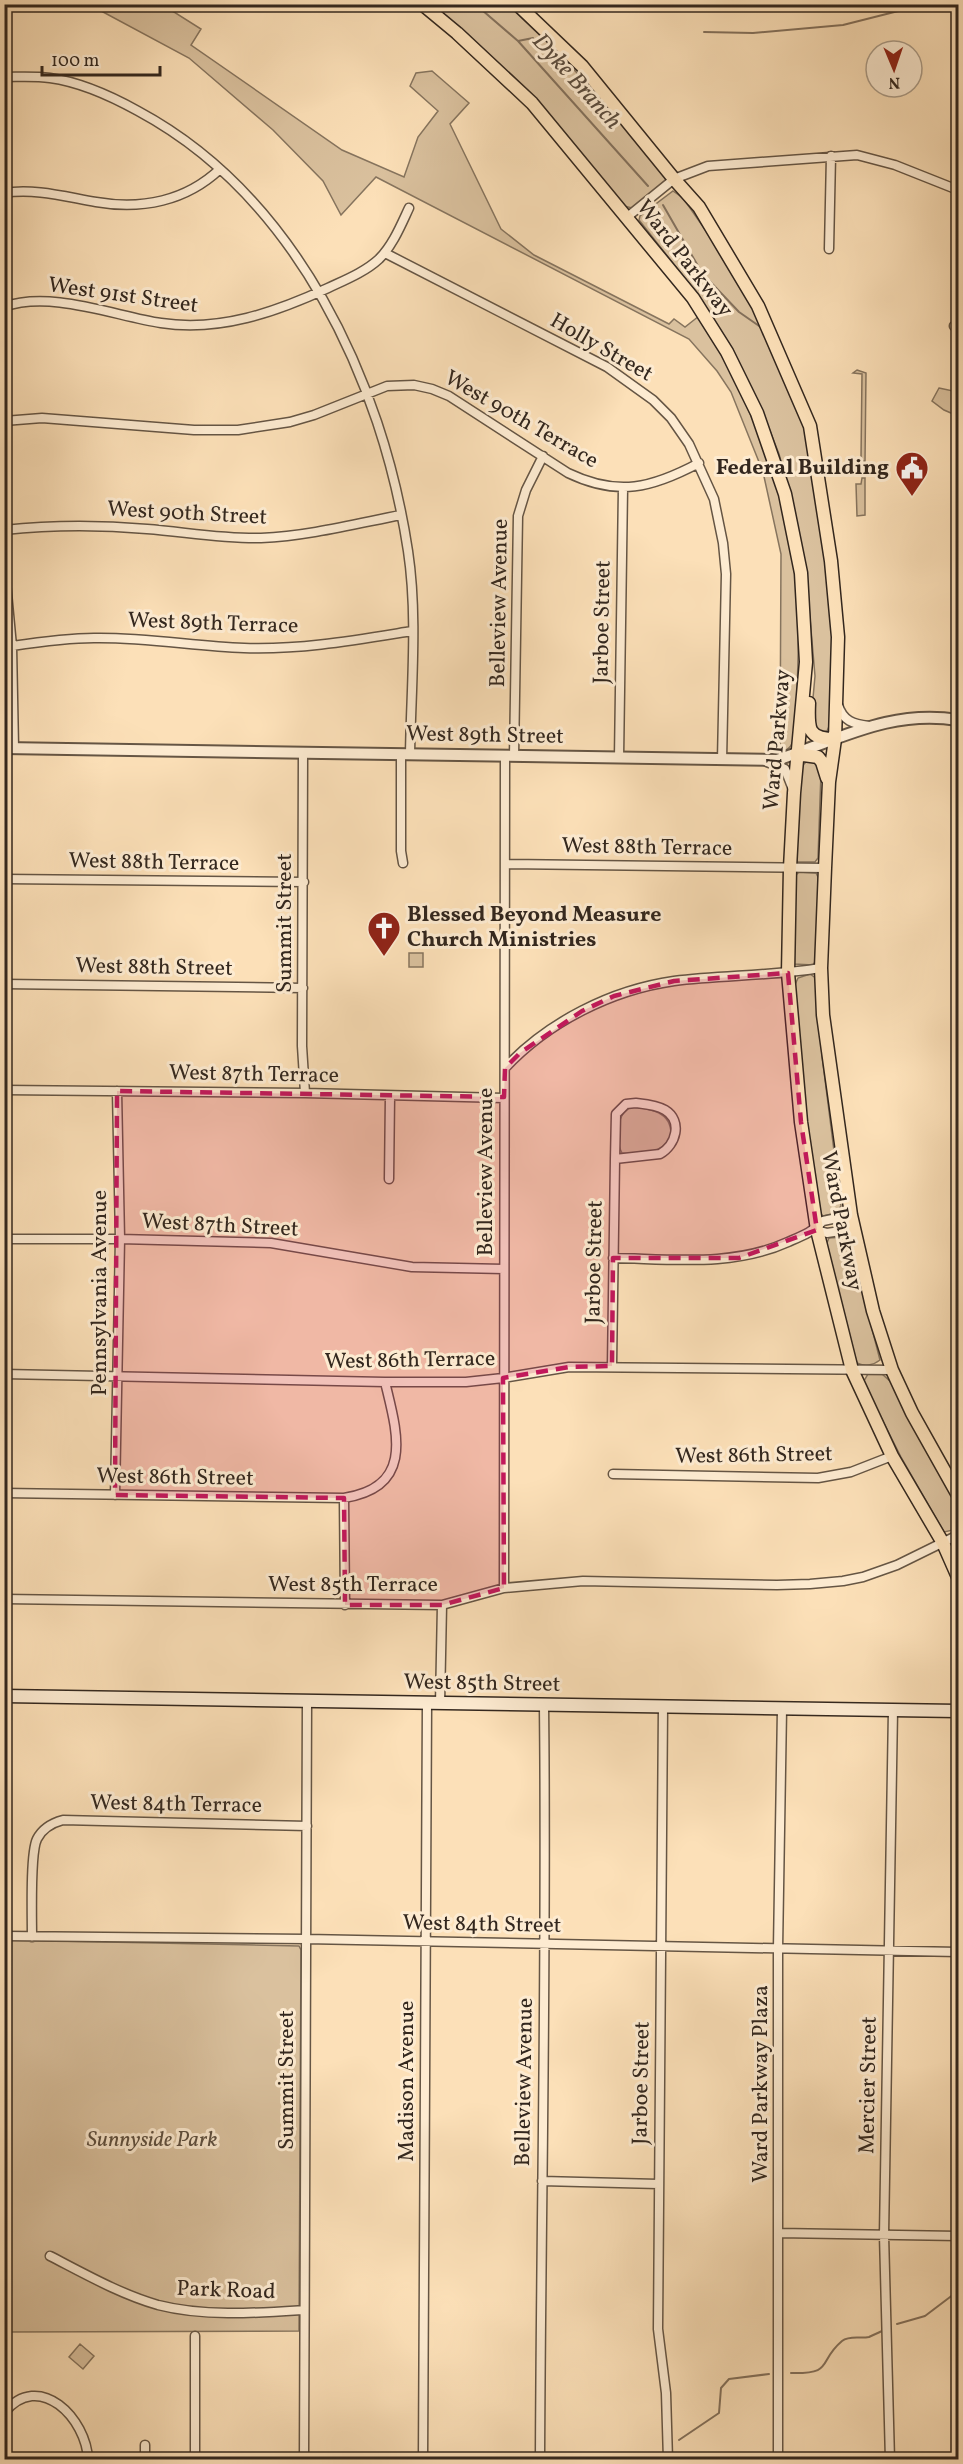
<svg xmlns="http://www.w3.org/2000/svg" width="963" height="2464" font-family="Vollkorn,serif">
<rect width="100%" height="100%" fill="#fce0b8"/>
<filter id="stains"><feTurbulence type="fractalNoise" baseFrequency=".00333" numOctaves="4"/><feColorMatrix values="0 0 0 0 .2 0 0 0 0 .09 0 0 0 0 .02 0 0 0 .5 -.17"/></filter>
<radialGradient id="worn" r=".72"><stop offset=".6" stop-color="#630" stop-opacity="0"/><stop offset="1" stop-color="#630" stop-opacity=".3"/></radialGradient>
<path fill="#dac19e" stroke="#86745e" stroke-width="1.5" d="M90,5H163L201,29L191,45L342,150L404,177L418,137L438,111L410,86L416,73L432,71L469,103L450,124L501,229L534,255L669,324L674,319L685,327L699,316C743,388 777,465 791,548C802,610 798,672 795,734C793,745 790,749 780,753L781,554L763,472L731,392L717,371L689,339L376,177L341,215L323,181L273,130L189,58Z
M433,5H512C568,61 616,114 665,177L666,181L632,208L624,206L458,26Z
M673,191L683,198L718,248L758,317L798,409L808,441L825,547L833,642L831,722L827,731L820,733L811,720L815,676L807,583L791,498L779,454L759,403L729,344L695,291L639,220L640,216Z
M857,370L866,373L865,462L861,459L862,374L853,373Z
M939,388L958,392V416L944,410L932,401Z
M862,478H865V515L857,516L856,484H861Z
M809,759L814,760L821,772L818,858L815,862H798L795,858L801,767Z
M799,872L816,873L819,879L815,962L813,965L794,964L792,959L795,876Z
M409,953H423V967H409Z
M810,974L817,979L822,1056L841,1206L836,1213L823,1216L819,1212L807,1126L794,987L798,978Z
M632,1107C650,1109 671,1111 671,1134C667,1153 639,1156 622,1153C615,1140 616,1112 632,1107Z
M845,1237L851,1247L880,1360C874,1365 864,1367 857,1363L853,1350L826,1245L829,1238Z
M868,1374H882L891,1382L958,1508V1529L944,1532L901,1457L865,1386L864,1381Z
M5,1940L299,1946L301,1950L299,2331L5,2332Z
M80,2344L94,2356L83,2369L69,2357Z"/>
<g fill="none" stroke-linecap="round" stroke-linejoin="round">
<path stroke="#83705b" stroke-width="2" d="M475,4L518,41L648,186
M704,32L753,33L843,25L926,4
M518,41L533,38
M663,205L702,273L739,312L762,328
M897,2324L925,2316L958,2291
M791,2373C835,2374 817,2362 842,2341C850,2335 860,2339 869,2337C873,2335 878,2333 882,2331
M679,2440L719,2413L721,2388L729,2379L769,2374"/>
<defs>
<path id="minor" d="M4,77C20,77 35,76 50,78C80,82 111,96 138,111C296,196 382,380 408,551C418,617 411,688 410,755
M4,193C35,188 66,197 96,202C142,210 186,201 220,169
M626,218L674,179L708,166L857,155L895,165L958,190
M829,249L831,156
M385,253L607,367L653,400L671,418L689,444L714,499L723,543L726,574L722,760
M4,307C50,290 115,316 161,323C220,332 276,312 328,288C345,280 365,272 379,259C393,245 401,225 409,208
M954,326H958
M4,421L42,418L194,430H238L290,422L314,415L387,386L414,385L432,389L449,396L568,473C618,497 652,488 699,463
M4,530C51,525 100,525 147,529C185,532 223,539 261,538C308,536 355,524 401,515
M4,561L12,646L14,748
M12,646C39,642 66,638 94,638C144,637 194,646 244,648C301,650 356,640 412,631
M838,705C843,721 853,724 869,726
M303,753L302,1046L305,1093
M401,754V851L403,863
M514,756L518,516L526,490L543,456
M619,758L623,488
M767,762L785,769L792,787
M505,864L825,868
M4,879L304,882
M4,984L303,988
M505,1068C548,1022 611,990 674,981C723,975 772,976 821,968
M4,1090L305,1093L504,1098
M636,1103C645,1104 657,1105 665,1110C683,1121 676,1145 660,1154L615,1159L616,1114L626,1104Z
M389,1179L390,1096
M817,1230L827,1233L854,1229
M4,1239H120L271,1243L412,1267L504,1269
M613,1258C672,1259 733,1267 788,1242C802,1236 813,1232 823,1221L851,1215
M612,1366L615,1159
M4,1374L385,1382H466L503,1378L569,1367L892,1370
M613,1474L818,1478L851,1472L892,1456
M4,1493L344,1498C415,1487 397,1432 385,1382
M115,1495L120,1239L117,1091
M344,1498L345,1605
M504,1588L505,756
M4,1599L442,1605L504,1588L583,1581L777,1585L810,1584L843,1581L863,1577L897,1565L958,1535
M440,1704L442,1605
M663,1707L658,2329L666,2393L668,2460
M4,1936L306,1939L958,1952
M32,1937C32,1917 30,1853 37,1839C42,1829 52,1823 63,1820L307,1826
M542,2181L658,2184
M779,2233L958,2236
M50,2256C85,2274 120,2294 158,2305C205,2317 257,2313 304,2310
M195,2336V2460
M4,2413C39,2369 87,2419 88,2460
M145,2460V2445
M304,2460L307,1702
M423,2460L427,1704
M540,2460C541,2208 547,1957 544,1706
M778,2460V1949L782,1709
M890,2460L884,2235L893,1710"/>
<path id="tertiary" d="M4,748L777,760C840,739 891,709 958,720"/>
<path id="secondary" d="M4,1696L958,1711"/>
<path id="primary" d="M422,4L457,33L532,103L693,298L727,352L757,413L785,494L801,573L806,662L794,793L790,868L788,973L801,1122L817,1230L852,1370L892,1456L943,1543L958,1577
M517,4L582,66L674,179L699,207L758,306L810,426L831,561L838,637L835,739L829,782L825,868L821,968L823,1015L851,1215L873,1311L892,1370L912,1413L958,1495
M809,703C808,728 807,739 835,739
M796,754L818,757L822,762L827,778"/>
</defs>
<use href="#minor" stroke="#655544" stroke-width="11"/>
<use href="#tertiary" stroke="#655544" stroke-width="14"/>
<use href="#secondary" stroke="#33271e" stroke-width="15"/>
<use href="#primary" stroke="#33271e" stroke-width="15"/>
<use href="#minor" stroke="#fdebd1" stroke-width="8"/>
<use href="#tertiary" stroke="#fdebd1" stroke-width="10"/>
<use href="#secondary" stroke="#fdebd1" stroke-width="12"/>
<use href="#primary" stroke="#fce0b8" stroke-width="12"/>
</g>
<path fill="#c2185b" fill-opacity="0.2" stroke="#c2185b" stroke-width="4.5" stroke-dasharray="12 8" stroke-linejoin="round" d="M788,973L801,1122L817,1230L739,1258H613L612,1366L569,1367L503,1378L504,1588L442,1605H345L344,1498L115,1495L117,1091L504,1097L505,1068L520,1053L582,1011L614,996L674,981Z"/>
<defs>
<symbol id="civic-pin" viewBox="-11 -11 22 30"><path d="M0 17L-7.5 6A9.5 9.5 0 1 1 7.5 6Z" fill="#8f2418" stroke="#fdebd1"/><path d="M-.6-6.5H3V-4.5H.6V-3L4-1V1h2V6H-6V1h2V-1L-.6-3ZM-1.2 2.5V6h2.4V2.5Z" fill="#fff"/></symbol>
<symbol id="church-pin" viewBox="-11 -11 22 30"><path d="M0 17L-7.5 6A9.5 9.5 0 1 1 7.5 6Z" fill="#8f2418" stroke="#fdebd1"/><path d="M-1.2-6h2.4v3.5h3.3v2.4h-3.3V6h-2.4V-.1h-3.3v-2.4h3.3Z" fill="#fff"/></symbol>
</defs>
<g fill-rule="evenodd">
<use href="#civic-pin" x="893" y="449" width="38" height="52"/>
<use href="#church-pin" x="365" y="909" width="38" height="52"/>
</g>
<g text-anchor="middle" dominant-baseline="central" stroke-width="6" stroke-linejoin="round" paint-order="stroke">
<g font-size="22" fill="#33271e" stroke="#fdebd1">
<text transform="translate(684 259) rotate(52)">Ward Parkway</text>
<text transform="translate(123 296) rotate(8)">West 91st Street</text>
<text transform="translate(601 348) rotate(30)">Holly Street</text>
<text transform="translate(521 420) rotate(30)">West 90th Terrace</text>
<text transform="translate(187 514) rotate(3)">West 90th Street</text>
<text transform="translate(500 603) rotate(-89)">Belleview Avenue</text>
<text transform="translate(603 622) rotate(-89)">Jarboe Street</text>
<text transform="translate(213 624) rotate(2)">West 89th Terrace</text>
<text transform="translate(485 736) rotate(1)">West 89th Street</text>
<text transform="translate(778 740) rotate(-85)">Ward Parkway</text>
<text transform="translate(647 848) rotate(1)">West 88th Terrace</text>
<text transform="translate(154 863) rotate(1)">West 88th Terrace</text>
<text transform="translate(285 923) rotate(-90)">Summit Street</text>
<text transform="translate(154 968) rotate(1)">West 88th Street</text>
<text transform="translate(254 1075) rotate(1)">West 87th Terrace</text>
<text transform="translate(486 1172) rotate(-90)">Belleview Avenue</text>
<text transform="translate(841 1221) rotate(79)">Ward Parkway</text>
<text transform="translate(220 1226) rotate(3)">West 87th Street</text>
<text transform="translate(595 1262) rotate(-89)">Jarboe Street</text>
<text transform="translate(100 1293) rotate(-90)">Pennsylvania Avenue</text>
<text transform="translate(410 1361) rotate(-1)">West 86th Terrace</text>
<text transform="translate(754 1456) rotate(-1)">West 86th Street</text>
<text transform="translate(175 1478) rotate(1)">West 86th Street</text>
<text x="353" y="1585">West 85th Terrace</text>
<text transform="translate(482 1684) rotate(1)">West 85th Street</text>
<text transform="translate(176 1805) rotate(1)">West 84th Terrace</text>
<text transform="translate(482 1925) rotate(1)">West 84th Street</text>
<text transform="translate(287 2080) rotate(-90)">Summit Street</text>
<text transform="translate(407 2081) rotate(-90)">Madison Avenue</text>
<text transform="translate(525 2082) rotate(-89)">Belleview Avenue</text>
<text transform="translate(642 2083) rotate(-89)">Jarboe Street</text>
<text transform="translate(761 2084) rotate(-90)">Ward Parkway Plaza</text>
<text transform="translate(869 2085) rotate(-89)">Mercier Street</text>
<text transform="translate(226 2291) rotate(2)">Park Road</text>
</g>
<g font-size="22" font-weight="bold" fill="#33271e" stroke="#fdebd1" text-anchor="end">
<text x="889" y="468">Federal Building</text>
<text x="407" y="915" text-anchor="start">Blessed Beyond Measure<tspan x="407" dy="25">Church Ministries</tspan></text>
</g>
<g font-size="22" font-style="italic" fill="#5d4e3e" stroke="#fdebd1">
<text x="152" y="2140">Sunnyside Park</text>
</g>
<g font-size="24" font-style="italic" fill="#5b4c3d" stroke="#fdebd1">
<text transform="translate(576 82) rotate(48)">Dyke Branch</text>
</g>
</g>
<rect width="963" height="2464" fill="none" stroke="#fce0b8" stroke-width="24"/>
<rect x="6" y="6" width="951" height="2452" fill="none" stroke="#33271e" stroke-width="3"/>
<rect x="12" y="12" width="939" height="2440" fill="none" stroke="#33271e" stroke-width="1.5"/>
<g transform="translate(894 69) rotate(178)"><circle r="28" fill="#fdebd1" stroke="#ac9d89" stroke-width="1.5"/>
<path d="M0-4.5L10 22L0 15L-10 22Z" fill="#8f2418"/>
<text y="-9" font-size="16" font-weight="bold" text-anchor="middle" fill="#33271e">N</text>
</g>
<path d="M42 66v9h118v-9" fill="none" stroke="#33271e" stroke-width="3"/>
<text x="51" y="66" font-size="18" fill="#33271e" stroke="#fdebd1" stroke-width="4.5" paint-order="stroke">100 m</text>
<rect width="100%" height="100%" filter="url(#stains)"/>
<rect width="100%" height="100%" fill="url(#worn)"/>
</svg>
